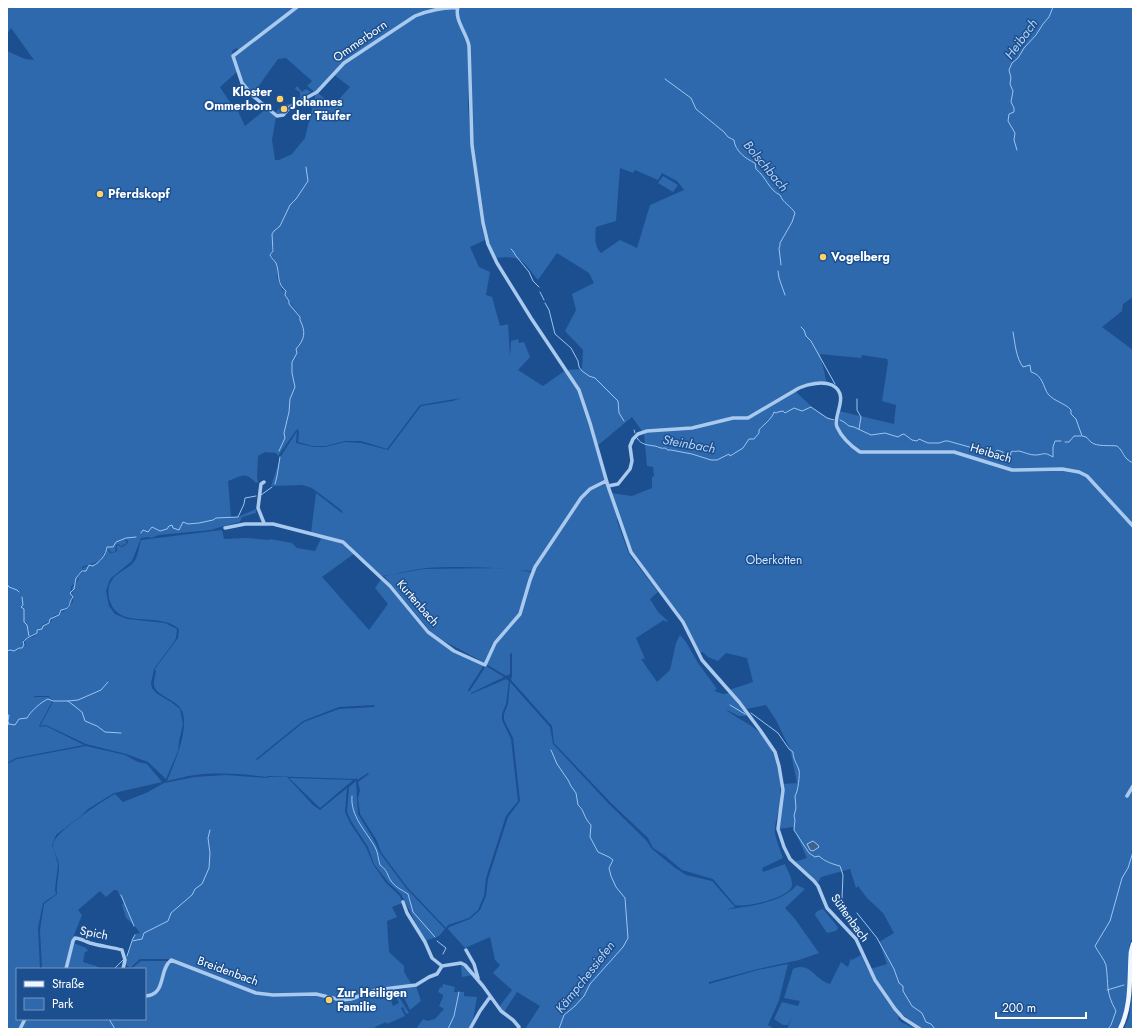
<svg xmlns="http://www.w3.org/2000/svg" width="1140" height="1036" font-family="Jost,sans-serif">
<rect width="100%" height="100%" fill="#1b4f8f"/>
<path fill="#2e69ad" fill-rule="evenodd" d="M7,7H296L239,51L237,48L232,51L233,56L274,27L298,7H1133V297L1123,304L1122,311L1102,327L1133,350V937L1129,946L1133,947V1029H1124L1129,1017L1132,995L1127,994L1124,1016L1118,1029H922L895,1009L870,969L887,964L879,942L894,933L883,913L867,898L858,886L856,888L850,869L821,877L817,884L794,862L807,858L793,827L779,829L783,784L797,783L790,749L776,720L766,705L746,709L729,690L753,682L747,658L726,653L718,661L708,657L703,652L699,653L687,627L634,555L617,515V521L629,554L658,592L650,599L658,612L668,621L666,622L664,620L636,638L645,659H641L657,682L670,670L676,643L680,635L686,642L698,663L717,689L714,691L723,694L730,693L747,716H739L725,709C736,718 750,723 760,733C777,751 782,778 780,802C780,810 774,824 775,832C775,837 781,852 783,858L762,868L763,872L785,864C787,870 795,882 791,888C786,898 746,908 735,905L713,879L682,870L664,855L653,848L648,838L611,803L554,743L552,726L511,680L512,676V653L510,654V674L506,676L486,664L496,644L520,616L534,571L547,550L532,571L520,570L530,572L531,574L519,613L511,623L492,643L485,663L444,641L431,632L384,576L424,569L497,568L519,570C490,567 455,566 426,568C411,570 397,574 382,576L374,570L344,542L311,533L316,493L342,513L343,512L340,509L312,488L302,485L271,486L281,456L297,431L296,443L314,447H325L345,442L361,443L388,450L421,406L453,401L461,398L420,405L387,449L361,441H345L326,446H313L298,442L299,431L297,429L278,456L276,453L265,452L258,456L257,477L258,482L256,483C245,471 242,476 228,481L231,517H238L256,509V513L242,517L240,522C230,524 220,527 211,530L159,535L151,538L148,537L141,538L132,561L110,579L106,591L109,606L115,614L127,619L165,623L177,629L176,638L174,642L153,670H154L178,638L179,629C158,610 117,632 109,598C108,592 108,585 112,580C116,573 127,569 133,563C138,558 139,546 141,540L222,530L224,539L246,538L269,540L270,539L292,543L297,548L315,551L321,539L311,534L340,542L355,553L322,577L369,630L388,604L375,588L382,578L427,633L450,650L484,665L468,690L469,692L486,666L504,677L471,693V694L506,679L509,681L506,704L502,714V720L511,739L518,801L506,816L486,878L484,896L478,910L469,918L448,925L446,928L407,887L381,852L376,839L360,814L358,798L360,790L358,782L369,774L368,773L357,780V778L355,779L267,776V777H287L313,805L320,810L347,788L345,812L350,823L366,847L373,864L386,883L399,895L408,913L402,903L392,907L397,917L387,921L389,952L404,966V972L412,985L388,988L349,998L333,997L320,994H274L257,992L173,959H140L130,968L125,964L126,956H127L135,934L140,933L134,925L126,918L122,905L124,903L117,890H114L106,897L100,891L78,910L82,915L74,935L66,969H42L40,930L44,904L57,894C56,885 59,876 59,866C59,859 53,852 53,845C54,832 103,801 115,794L123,802L146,793L164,783L195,777L226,775L268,778L267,777C243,774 219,772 195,775C186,776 177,779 167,781C174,764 191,726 181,709C176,700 155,695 154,685C153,680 156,675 156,670H154L151,683L152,688L156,693L171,702L180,709L183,724L179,741L178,751L166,779L148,762L126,754L86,744L46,725L40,726L53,702L49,696H34V697H49L52,702L39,726L40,727L46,726L84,745L16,758L7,763V726L9,721L7,713V653C12,649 18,652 21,646L15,651H7V51L25,59L34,60L11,28L7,34ZM455,13L459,16L469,41L473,145L486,235L495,258C522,255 522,260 538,280L557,253L589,273L594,283L572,294L576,310L565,331L583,350L582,369L566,370L543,386L518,370L530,357L524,342L519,343L518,339L511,341L510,357L508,324L500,326L492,297L486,295L490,272L479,267L470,247L485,240L482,229L471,145L468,105L469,50L464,32ZM286,58L312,81L307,86L316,93L305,138L292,154L279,160H275L272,140L276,117L266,109L245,126L237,109L235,110L220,87L237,72L241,84L253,94L278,59ZM333,74L350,87L333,106L317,92ZM620,168L633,173L635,170L658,180L662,173L677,181L684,190L650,205L637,248L620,240L601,253C594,246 595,236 596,227L616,221ZM273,244L274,250L271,255L278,266V277L283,289L286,290V296L299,315L302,323L296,311L285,296V291L282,290L277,277L278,266L270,255L273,250ZM820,354L861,358L862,355L887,359L888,362L882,401L896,405L894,424L839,411L835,422L813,408L795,391L805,387L827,384ZM632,417L644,434L647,466L653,467L654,476L652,477V488L632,496L611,493L598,457L588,423L589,418L597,446ZM127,539L128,543L122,547L117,545V550L116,552L110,553L107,549L101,561L83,568L84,571L77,577L79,579L72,588L73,602L69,606L70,607L62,612L56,617L55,616L52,619L51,622L40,626L35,636L24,640L26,646H24H25L23,640L35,635L40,626L50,621L51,619L55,615L56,616L62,611L69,607L68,606L72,602L71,587L78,579L76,577L83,570L82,567L100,561L107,548L111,552H115L116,545L118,544L121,546L127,543L125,540ZM375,705L374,707L339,709L304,722L257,760L256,759L303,721L339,707Z
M297,86L302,92L306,89L311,92L300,98V100L287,107L284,106L282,110V113L278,114L275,113L282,105L291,104L300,97V92L295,89Z
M663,176L678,185L673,192L658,183Z
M510,682L550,727L553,744L609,804L646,840L652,849L674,867L686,875L712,881L735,907L725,910C748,906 780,904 797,885L805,889L785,908L795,919L819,953L799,960L758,969L709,982V984L758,970L788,964L779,1000L768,1025L775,1029H525L540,1006L517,992L504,1012L499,1007L512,990L493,973L500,965L495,960L490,937L465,948L448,929L449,927L470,919L480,910L486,896L488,879L508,817L520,801L513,738L504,720V714L508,704Z
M86,746L125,755L138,762L147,764L162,782L114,793L88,809L82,815L56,835L52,845L58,864L55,889L56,894L43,903L38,928L40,969H17V1019H24L20,1029H7V764L17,759Z
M289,778L353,780L320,808Z
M356,781L358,814L374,840L380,853L406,888L445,929L439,936L425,941L401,894L388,882L374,864L368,847L351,821L347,812L349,787Z
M822,909H823L837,926L838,928L836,931L827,933L815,915L816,912Z
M74,943L86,948L88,951L85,952L83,962L96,966L102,969H67Z
M861,955C871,978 884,997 899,1017L898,1019L901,1022L916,1029H787L793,1015L788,1025H783L774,1019L782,1002L798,1006L800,1001L784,998L793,969C810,961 815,980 830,984L841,962L848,967L851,958L852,960Z
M141,961H169L165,967L157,990L160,991C162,982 163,965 172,961L254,994L273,996L316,995L324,997V1002H332V999L350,1000L362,998L377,991L387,990L393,1006L399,1003L392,989H394L409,1013L406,1014L403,1007L401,1008L405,1016L387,1024L386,1022L375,1027V1029H22L26,1019H145V969H131Z
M461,965H463L473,975L462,977Z
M443,984L455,987L454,992H464V996L477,997L473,1020L468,1029H416L423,1019L427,1021L435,1019L444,1009L439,1006L443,997V995L438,992L440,987L442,988Z
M416,986L421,1001L410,1010L400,990Z"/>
<path fill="#3c6290" stroke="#9cc4f0" d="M813,841L818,845L819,847L813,851L810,850L807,844Z"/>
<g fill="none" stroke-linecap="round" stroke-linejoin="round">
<path stroke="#9cc4f0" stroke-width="1" d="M665,79L691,98L696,109L724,132L728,137L734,140C735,151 746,159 755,163L756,169C766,177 769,190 780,195C783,203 791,206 795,213L792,222L780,243V246L779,248L781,265
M1017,150L1014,140L1015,133L1008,121L1009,114L1014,112V108L1011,102L1013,91L1010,84L1011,78L1009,70L1012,63L1018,58L1024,48L1036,35L1043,24L1049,17L1053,7
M511,249L513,251L516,256L529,272L533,281L539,287
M778,271L779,278L785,295
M540,292L544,300
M545,303L549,310L555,334L571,348L578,361L579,367L582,371L589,376L595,378L618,401L619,413L624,421
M801,327L804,330L806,336L811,341L835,384
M1013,332C1015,343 1016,358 1023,367L1030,365L1031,372C1043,375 1043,387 1048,394C1055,402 1065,403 1071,410V414L1076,419L1082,436L1086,437C1088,438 1089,441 1091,442C1096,447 1110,445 1117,446C1124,451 1122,458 1133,463
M857,399V410L861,417L859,429
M840,420L844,422L849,426L854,427L871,435L885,433L898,437L901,435L904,434L912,440L917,441L919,439L928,443H939L945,441H948L980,450L993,456L997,450L1003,452V455L1006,458H1010L1011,452L1013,451C1015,452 1017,451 1019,451C1024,452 1029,455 1035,455C1044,455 1043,451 1053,457V447L1055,441H1061
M634,430L635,433
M637,438C641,445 648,445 655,446C659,447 661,449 665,448L668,450H671L692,454L711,460H717L729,454L730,456L743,448L749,439H754L759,433V430C763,425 772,419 774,412L776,413L778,412L783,411L785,413L794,408L802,411L811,407L827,418L834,420
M1065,442H1069L1074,436H1081
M279,451L285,438L284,433L289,412L290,399L295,387L292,373V362L297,353L296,349C305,339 306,332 300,320V317L289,304V301L285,295L286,291C276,284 280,272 276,263C274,260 272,259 270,255L273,251L272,234L274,231L280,226L290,205L296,199L308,181L306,167
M275,484L277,476L280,457
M261,495L272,487
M141,533L143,530L148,532L152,527L160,531L167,529L169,526L172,525L173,528L179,530L183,522L188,524L199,523L213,520L216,518L238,517L244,504L245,498L256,496
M7,584L9,587L17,590L19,592
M22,597L23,605L21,607L24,609V622L27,625L29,636
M7,654V651L11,650L14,651L19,648H22L24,645L23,642C27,637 32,636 37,633V630L42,629L43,626L49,623L50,619L59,615L61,610C73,608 67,604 73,597L70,593L74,589L76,578L82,571H86L89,565L93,566C100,562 106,555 107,547H113L116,542L126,538L136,537
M68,701L78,700L101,690L108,682
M730,705L745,714
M751,713L778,733L789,749L793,752C793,759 797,764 799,770C800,775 798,792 795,796L796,808L794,816L795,820L794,830L809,853L815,857L819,856C824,861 832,864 840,866L843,875L842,898
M7,715H9L8,721L9,724L7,725
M9,724L15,725L19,719L27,718C31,711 41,702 48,699L53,701H68L82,712L85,721L97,726L105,732L121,733
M551,750L557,764L568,780L571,786L576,793L578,805C585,811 583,817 591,825L590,837L598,852L609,857L613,860L609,868L611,876L616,887L625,898L628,938L623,947L590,984L584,996L575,1006L564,1015L559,1029
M352,796C350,816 366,831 375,847C378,852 378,859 380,865C388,871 386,873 391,881C395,887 402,890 408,894L413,912L435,937
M121,895L134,926
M857,913L877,938L894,969L899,983L903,986V991L912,1006L922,1013L926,1022L931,1024L935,1029
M132,940L135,935
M437,941L446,948L443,954
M127,956L132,941L142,939L144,933L168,921L171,913L192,895L195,889L202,884L209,868L210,853L208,838L210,830
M114,969L123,960
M1107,990L1124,985
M109,1019L115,1029
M448,1029L454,1016L459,992
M1108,1029L1111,1025L1116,1011C1105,991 1109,986 1106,965C1104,959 1098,952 1095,946L1110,921L1122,878L1128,868L1133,852"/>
<path stroke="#a9c9ee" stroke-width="3.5" d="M297,7L233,56L242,83L253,96L277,116L283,115L290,107L317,92L344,63L415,16C427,11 444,7 457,8
M458,7C454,20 467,33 469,46L472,145L483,223L488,244L497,263L531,318L579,390L590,423L608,486L631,552L683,622L702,660L739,702L760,730L775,752L779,766L783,790L778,829L784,847L790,859L814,881L818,886L827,908L856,939L875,980L895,1009L903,1018L920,1029
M264,482L261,484L258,508L264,523
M608,486L618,484L630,469L632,461L630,446L633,439L638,434L647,431L692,428L733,418H748L799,388C808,384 822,381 832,385C851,395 832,416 837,427C842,438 851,446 860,452H954L1012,470L1062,469L1079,472L1087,476L1133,526
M225,528L245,524H273L343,542L390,586L428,632L454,651L485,665L495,643L520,614L530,580L535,567L581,498L590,489L606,481
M1127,796L1133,786
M403,902L407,913L425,942L432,958L442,966L461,963L465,965L483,986L501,1011L513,1020L519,1027L518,1029
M466,950L474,964L478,978
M66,969L73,941L75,938C80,938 84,941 90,943C100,946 111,947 122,950L125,960L123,969
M145,996C167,995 158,971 171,960L256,993L273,995L316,994L341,1000L351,999L376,990L416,985L429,977L437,974L442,966
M20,1029L25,1019
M470,1029L480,1011L490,997"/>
<path stroke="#f0f6ff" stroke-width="4.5" d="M1120,1029C1132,1005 1129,978 1131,952L1133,944"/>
</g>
<g fill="#ffd166" stroke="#1b4f8f" stroke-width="1.5">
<circle cx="280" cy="99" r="4"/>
<circle cx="284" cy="109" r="4"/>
<circle cx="100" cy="194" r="4"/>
<circle cx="823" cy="257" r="4"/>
<circle cx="329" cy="1000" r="4"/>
</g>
<g text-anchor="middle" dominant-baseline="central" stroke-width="3" stroke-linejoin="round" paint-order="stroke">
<g font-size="12" fill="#fff" stroke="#1b4f8f">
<text transform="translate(360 41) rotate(-35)">Ommerborn</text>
<text transform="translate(991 453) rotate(16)">Heibach</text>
<text transform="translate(418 603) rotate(49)">Kurtenbach</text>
<text transform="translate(850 918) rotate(54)">Süttenbach</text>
<text transform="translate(94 933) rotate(11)">Spich</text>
<text transform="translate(228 971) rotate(20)">Breidenbach</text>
</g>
<g font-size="12" font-weight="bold" fill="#fff" stroke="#1b4f8f" text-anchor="start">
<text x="272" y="92" text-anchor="end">Kloster<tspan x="272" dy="14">Ommerborn</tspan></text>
<text x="292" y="102">Johannes<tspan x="292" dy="14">der Täufer</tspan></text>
<text x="108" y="194">Pferdskopf</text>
<text x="831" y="257">Vogelberg</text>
<text x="337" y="993">Zur Heiligen<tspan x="337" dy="14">Familie</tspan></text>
</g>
<g font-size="12" fill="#cfe3fa" stroke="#1b4f8f">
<text x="774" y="560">Oberkotten</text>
</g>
<g font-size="13" font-style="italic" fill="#b5d3f5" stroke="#1b4f8f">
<text transform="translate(1021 39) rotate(-54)">Heibach</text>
<text transform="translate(766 166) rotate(50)">Bolschbach</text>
<text transform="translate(689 444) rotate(10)">Steinbach</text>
<text transform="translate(585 977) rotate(-52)">Kämpchessiefen</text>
</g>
</g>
<rect width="1140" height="1036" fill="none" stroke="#ffffff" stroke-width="16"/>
<rect x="16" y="968" width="130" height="52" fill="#1b4f8f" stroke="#7695bc"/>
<rect x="24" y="981" width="20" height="6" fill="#f0f6ff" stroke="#7695bc"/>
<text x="52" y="988" font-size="12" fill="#ffffff">Straße</text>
<rect x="24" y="998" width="20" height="12" fill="#2e69ad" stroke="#7695bc"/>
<text x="52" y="1008" font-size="12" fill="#ffffff">Park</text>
<path d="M996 1012v6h90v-6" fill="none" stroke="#ffffff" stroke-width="2"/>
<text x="1002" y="1012" font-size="12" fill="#ffffff" stroke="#1b4f8f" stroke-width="3" paint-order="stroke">200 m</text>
</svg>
